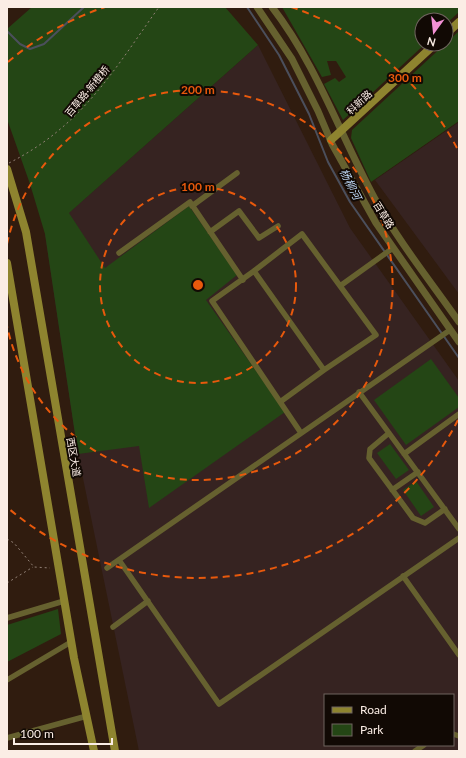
<svg xmlns="http://www.w3.org/2000/svg" width="466" height="758" font-family="Lato,'Noto Sans SC',sans-serif">
<rect width="100%" height="100%" fill="#301c0f"/>
<path fill="#362321" fill-rule="evenodd" d="M258,45L350,228L459,381V751H139L78,454L45,234ZM325,695H453V745H325Z
M459,122V294L375,180Z"/>
<path fill="#244615" d="M32,7H225L258,45L69,213L105,268L189,206L237,275L206,300L285,412L149,508L139,446L78,454L45,234L30,184L7,119V29Z
M282,7H459V12L446,24V20H422V44H425L343,120L324,84L335,78L339,82L346,77L336,61H327L331,75L322,77Z
M459,31V121L371,182L351,138L352,130Z
M431,359L459,398V407L406,445L374,400Z
M390,444L409,470L396,479L377,453Z
M416,481L434,507L421,516L403,490Z
M58,609L61,634L7,662V625Z"/>
<g fill="none" stroke-linecap="round" stroke-linejoin="round">
<path stroke="#4b4f5c" stroke-width="2" d="M247,7L279,55L309,114L328,162L350,202L459,358
M7,31L20,44L30,49L44,44L84,7"/>
<path stroke="#938277" stroke-width="1" stroke-dasharray="2 3" stroke-linecap="butt" d="M9,163C82,126 114,70 159,7
M7,539L14,543L34,567L50,568
M7,583L33,567"/>
<path stroke="#66612f" stroke-width="5.5" d="M192,206L237,173
M210,232L239,211L259,238L278,226
M119,253L190,202L243,280
M254,271L302,234L376,335L324,370
M340,286L393,248
M359,392L459,529
M280,402L324,370L254,271L212,301L301,433
M389,433L370,449L369,458L413,518L425,523L445,509
M404,454L459,414
M392,490L418,472
M119,560L219,704L459,538
M107,568L450,330
M403,576L459,655
M7,618L64,601
M113,627L148,601
M7,680L71,642
M453,734L459,736
M7,738L87,716
M415,751L424,745"/>
<path stroke="#66612f" stroke-width="7" d="M257,7L292,59L318,111L332,144L376,223L459,342
M272,7C317,65 340,135 375,199C399,242 431,282 459,322"/>
<path stroke="#8e842f" stroke-width="8" d="M446,34L459,22
M331,140L435,44
M7,169L26,232L115,751
M7,263L74,658L94,751"/>
</g>
<g fill="none" stroke="#e8590c" stroke-width="2" stroke-dasharray="7 5">
<circle cx="198" cy="285" r="98"/>
<path d="M7 244A195 195 0 1 1 7 326"/>
<path d="M458 420A293 293 0 0 1 8 508M8 62A293 293 0 0 1 105 7M291 7A293 293 0 0 1 458 150"/>
</g>
<g text-anchor="middle" dominant-baseline="central" stroke-width="4" stroke-linejoin="round" paint-order="stroke">
<g font-size="10" fill="#fbede5" stroke="#110904">
<text transform="translate(87 91) rotate(-50)">百草路·新橙桥</text>
<text transform="translate(359 102) rotate(-43)">科新路</text>
<text transform="translate(384 215) rotate(58)">百草路</text>
<text transform="translate(74 457) rotate(80)">西区大道</text>
</g>
<g font-size="11" font-style="italic" fill="#bed8f6" stroke="#110904">
<text transform="translate(351 184) rotate(63)">杨柳河</text>
</g>
</g>
<circle cx="198" cy="285" r="6" fill="#e8590c" stroke="#110904" stroke-width="2"/>
<g font-size="12" text-anchor="middle" font-weight="bold" fill="#e8590c" stroke="#110904" stroke-width="4" stroke-linejoin="round" paint-order="stroke">
<text x="405" y="82">300 m</text>
<text x="198" y="94">200 m</text>
<text x="198" y="191">100 m</text>
</g>
<rect width="466" height="758" fill="none" stroke="#fbede5" stroke-width="16"/>
<rect x="324" y="694" width="130" height="52" fill="#110904" stroke="#6f645e"/>
<rect x="332" y="707" width="20" height="6" fill="#8e842f" stroke="#6f645e"/>
<text x="360" y="714" font-size="12" fill="#fbede5">Road</text>
<rect x="332" y="724" width="20" height="12" fill="#244615" stroke="#6f645e"/>
<text x="360" y="734" font-size="12" fill="#fbede5">Park</text>
<g transform="translate(434 32) rotate(195)"><circle r="19" fill="#110904" stroke="#6f645e"/>
<path d="M0-3L7 15L0 10L-7 15Z" fill="#f391d5"/>
<text y="-6" font-size="11" font-weight="bold" text-anchor="middle" fill="#fbede5">N</text>
</g>
<path d="M14 738v6h98v-6" fill="none" stroke="#fbede5" stroke-width="2"/>
<text x="20" y="738" font-size="12" fill="#fbede5" stroke="#110904" stroke-width="3" paint-order="stroke">100 m</text>
</svg>
